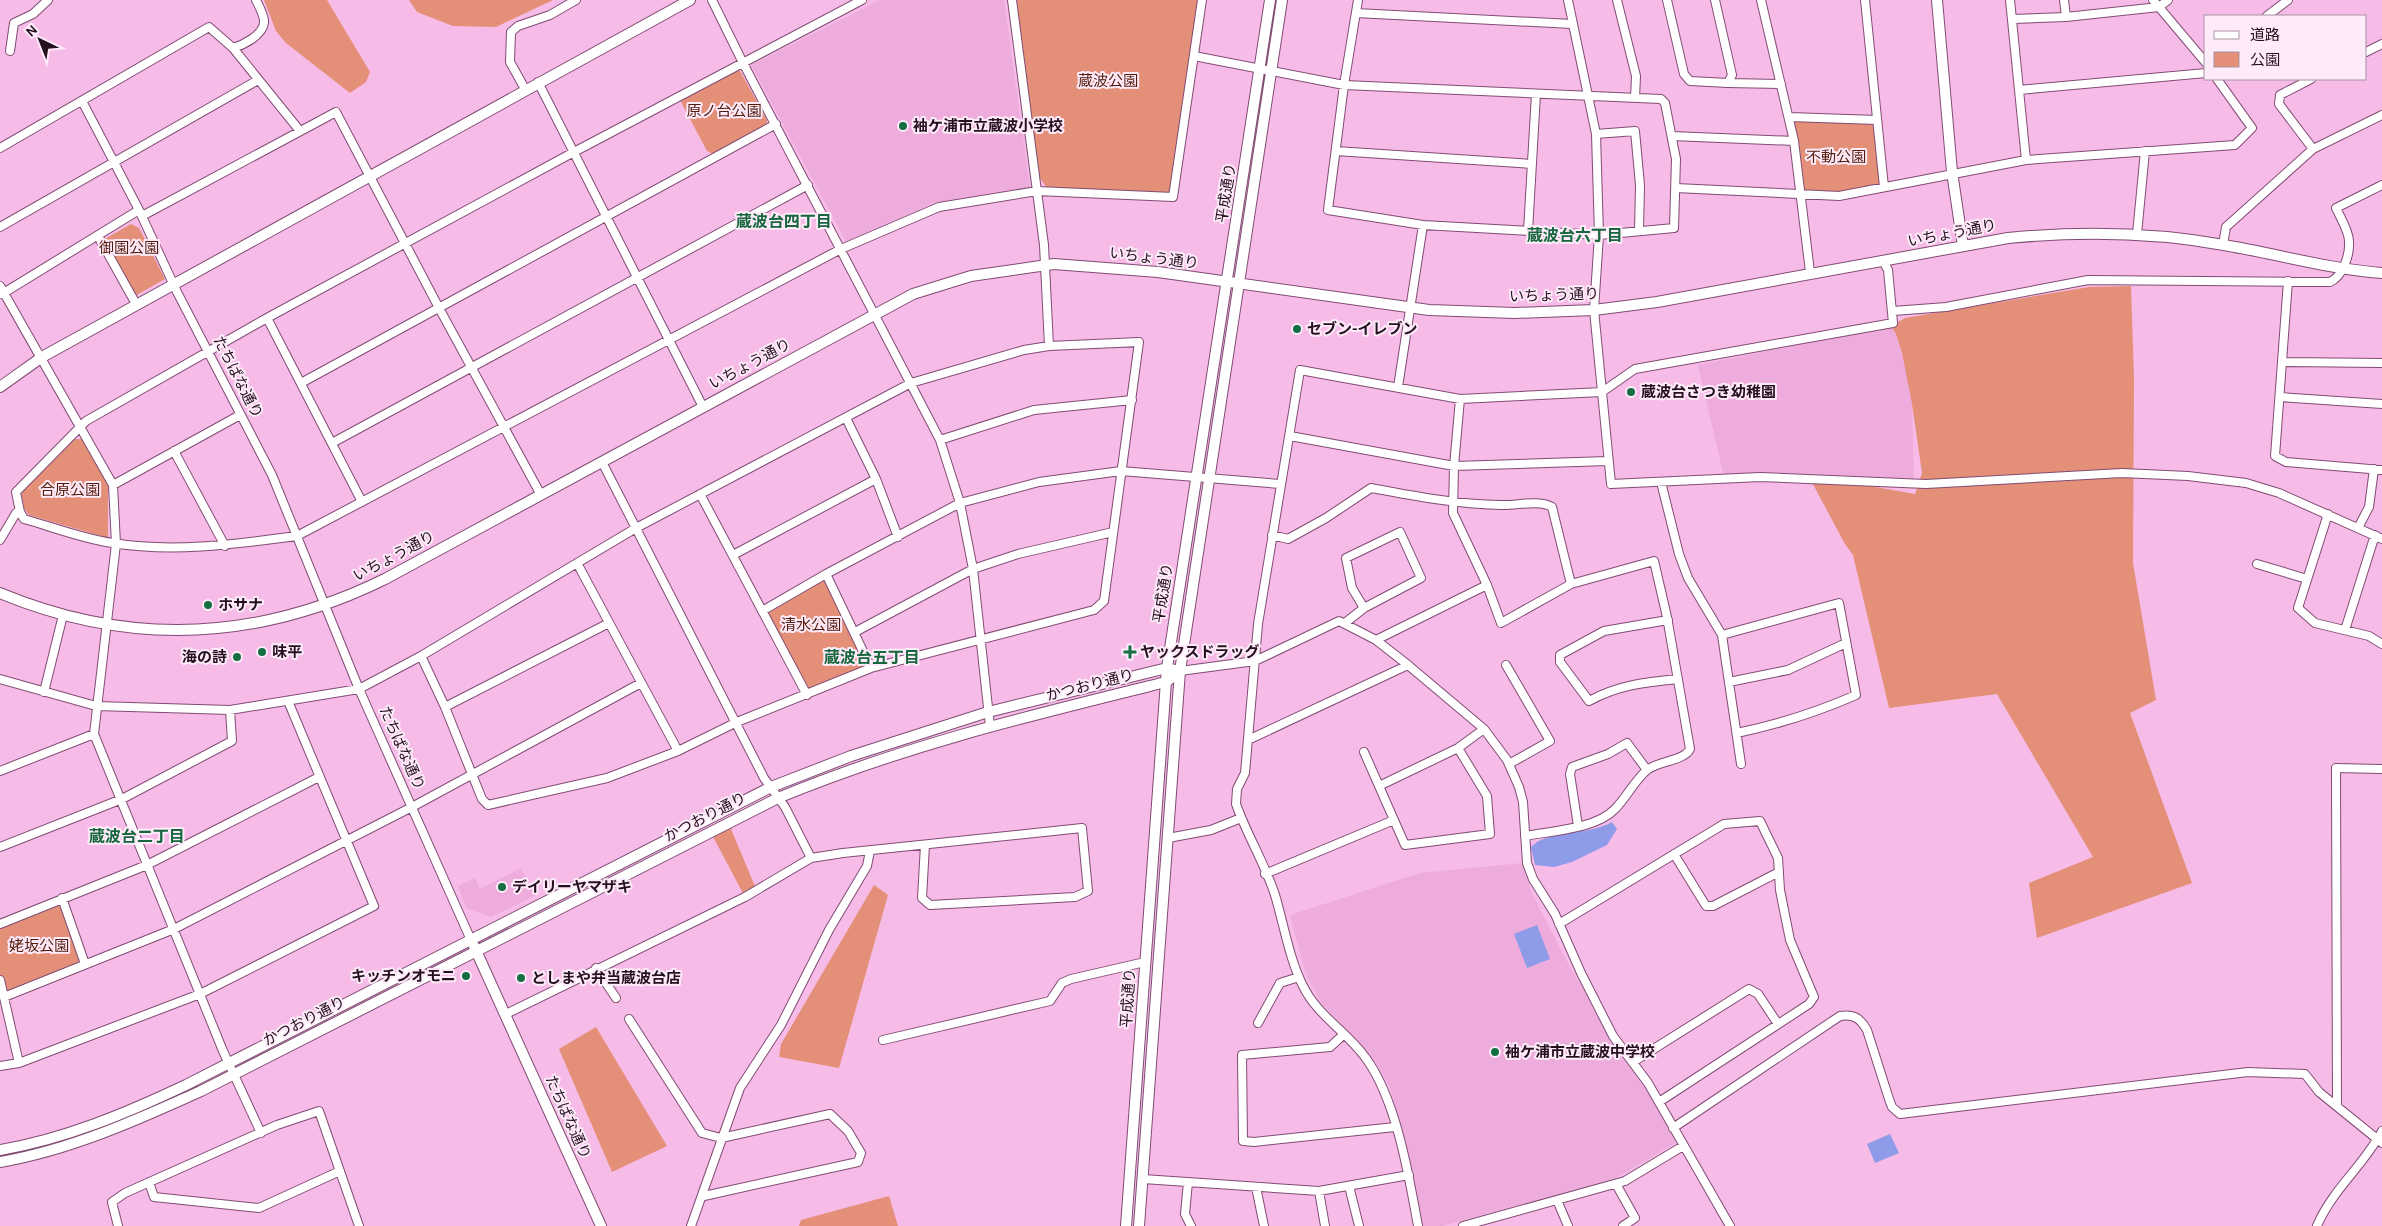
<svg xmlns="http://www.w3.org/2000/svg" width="2382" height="1226" font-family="Karla,'Noto Sans JP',sans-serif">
<rect width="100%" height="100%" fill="#f7bbe7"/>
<path fill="#edacdc" d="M880,0H1004L1030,187L936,202L846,241L751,65Z
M1891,326L1896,334L1902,353L1912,404L1914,482L1773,474L1724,477L1698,365Z
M1523,863L1532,893L1570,967L1612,1037L1648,1085L1677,1142L1616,1178L1442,1226H1423L1390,1087L1375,1061L1320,1001L1305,972L1290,915L1420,873Z
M521,868L536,895L491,917L466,908L458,886L475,878L480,889Z"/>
<path fill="#e48f78" d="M264,0H327L370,72L366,82L350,93L286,43L276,31Z
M409,0H553L496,27L453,26L417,12Z
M1013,0H1202L1173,197L1047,188L1040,178Z
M732,68L740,71L767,120V124L713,154L707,151L681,102L682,97Z
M1789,117L1877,120L1884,187L1839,196L1799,194Z
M131,224L139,228L165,279L135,296L103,240Z
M2131,286L2134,379L2133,563L2156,700L2130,713L2192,883L2037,938L2029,883L2093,857L1997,694L1889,708L1853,555L1845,544L1808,475L1915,494L1922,473L1912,404L1902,353L1896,334L1891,326L1905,318L2089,287Z
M71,439H83L108,485V538L29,515L24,508L21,490Z
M826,574L871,668L807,695L762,611Z
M728,822L757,891L745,897L710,831Z
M874,885L888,895L839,1068L779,1057L781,1044Z
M62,898L85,964L4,997L0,980V924Z
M596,1027L667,1146L612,1172L559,1049Z
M889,1196L898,1226H799L801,1220Z"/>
<path fill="#8e9be9" d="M1612,822L1617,829L1607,845L1572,862L1554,867L1535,865L1531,847C1548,829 1588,836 1612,822Z
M1537,925L1550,959L1527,968L1514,934Z
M1890,1134L1899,1153L1875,1163L1867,1144Z"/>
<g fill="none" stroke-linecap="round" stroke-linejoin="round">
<defs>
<path id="minor" d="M712,0L742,61L940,440L960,503L973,569L990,726
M862,0L574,152L267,318L86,421L16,492L20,512L24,519C53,527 83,539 113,543C174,553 236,544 297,536L841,249L939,207L1037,191L1173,197L1202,0
M1012,0L1044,245L1049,346
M1568,0L1596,134L1599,235L1594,310L1611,484L1760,477L1926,484L2122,473L2188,476L2246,483L2279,493L2382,539
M1617,0L1636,76L1635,98
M1667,0L1684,74L1690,81L1728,83L1732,75L1715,0
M1761,0L1794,141L1810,272
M1865,0L1884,187
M2010,0L2026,160
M2064,0L2066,17
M2153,0L2206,63
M1356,13L1572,24
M2267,16L2288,0
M2013,19L2066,17L2159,7L2168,0
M233,48C243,45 262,36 264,23C265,17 259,6 256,0
M10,51L14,23L33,14L48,0
M2366,52L2382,44
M1194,56L1344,85L1661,99L1665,103L1676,159L1674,228L1599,235L1423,225L1328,210L1344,85L1358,0
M2311,79L2280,95L2279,104L2313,149
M538,82L703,407
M1728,83L1781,84
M525,89L510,62L511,32L518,26L550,15L576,0
M2019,90L2206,73
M82,101L139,210L177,292L272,475L359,689L471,940
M1789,117L1877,120
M1596,134L1635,131L1640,185L1639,231
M1672,136L1794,141
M0,148L209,27L233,48L300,131
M1336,151L1532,164
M1676,188L1839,196L2026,160L2235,145L2252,128L2217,79
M142,216L336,112L439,308L541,495
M0,227L258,80
M1528,231L1536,94
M2137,234L2145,151
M98,236L136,304
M2223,245L2226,227L2313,149L2382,115
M2288,281L2275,456L2286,462L2382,470
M0,286L113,485L116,544L94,734L223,1051L261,1133
M2,294L139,210
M1893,311L1946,307L2088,280L2330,282C2343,276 2350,255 2349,241C2349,231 2340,217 2336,208L2382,185
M267,318L362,502
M2282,362L2382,363
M301,383L776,124
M1398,387L1423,225
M2280,397L2382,404
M1460,399L1454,466L1453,513L1487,585L1501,623L1571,584L1654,561L1667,617L1690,749C1684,761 1658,761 1647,770C1634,781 1627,797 1615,809C1596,829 1552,831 1525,836
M846,418L876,479L898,537
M1290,436L1454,466L1608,461
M940,440L1034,410L1132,400
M332,443L808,185
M174,451L225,546
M602,462L764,778L785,807L811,858
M1661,482L1679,554L1688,578L1722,635L1741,764
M113,485L240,415
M700,494L807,695
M2328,514L2298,608L2315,623L2369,636L2382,644
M2358,528L2369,507L2374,469
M1272,535L1288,539L1326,518L1371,488C1414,496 1456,504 1500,505C1516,506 1539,499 1552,507L1571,584
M0,540L16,513L20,512
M733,555L876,479
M577,563L678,751
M2257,564L2307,579
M826,574L871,668
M762,611L826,574L960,503L1039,482L1121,471L1280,484
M1668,620L1604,631L1560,655V662L1589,701C1618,685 1646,682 1678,679
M1345,623L1364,608L1421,578L1400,532L1346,558L1352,588L1364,608
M2345,630L2375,535
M855,632L973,569L1018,554L1113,532
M1722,635L1839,603L1856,695C1815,713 1780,724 1737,733
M1376,640L1487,585
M1506,665L1550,741L1509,764
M1180,671L1255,661L1339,621L1376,640L1408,665L1484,729L1507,760L1519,787L1523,802L1527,863L1533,879L1555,914L1581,973L1613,1036L1648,1083L1730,1226
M0,679L96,706L230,710L359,689L421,656L636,528L911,383L1024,350L1049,346L1139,342L1104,601L1094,610L871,668L737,722L678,751L607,778L488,805L482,799L445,707L421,656
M1729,682L1788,670L1846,643
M44,692L63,615
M445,707L609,623
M1248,740L1408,665
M1364,752L1394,820
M0,771L94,734
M1379,786L1458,748
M1578,826L1570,774L1572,767L1608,754L1627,743L1647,770
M1168,838L1211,830L1241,818
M0,847L122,799L232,741L230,710
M1674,854L1706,906H1713L1779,872
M1265,874L1394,820L1405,845L1490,834L1487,796L1458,748L1484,729
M62,898L85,964
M0,924L147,865L319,777
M1559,924L1724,824L1760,821L1778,858L1780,890L1790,940L1814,997L1809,1004L1659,1102
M596,968L616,998
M0,980L19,1063
M4,997L174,929L412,807L641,683
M506,1014L745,897L811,858L843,853L1082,828L1088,891L1075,897L930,905L922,898L925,845
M629,1019L702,1133L721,1138L830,1114L848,1131L861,1153L858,1162L704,1196
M1258,1023L1280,983L1299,977
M1343,1035L1330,1047L1242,1055L1243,1141L1254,1142L1395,1127
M883,1040L1050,1001L1062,983L1071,979L1145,962
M1633,1062L1749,989L1758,994L1778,1024
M0,1066L19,1063L200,994L374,906L288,701
M2337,1106L2336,768L2381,769
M1673,1128L1840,1016C1854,1014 1860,1018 1867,1030L1889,1099L1892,1107L1900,1114L2248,1072L2305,1074L2319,1092L2382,1143
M1143,1179L1319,1191L1409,1175
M149,1182L154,1197L259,1208L340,1171
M1188,1182L1185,1214L1191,1226
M1616,1184L1635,1218L1623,1226
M1349,1186L1359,1226
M1256,1187L1264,1226
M1319,1191L1325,1226
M1557,1200L1568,1226
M118,1226L112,1202L125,1193L277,1125L319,1111L359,1226
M691,1226L740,1088L781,1025L829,930L867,866L870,851
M1418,1226C1409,1176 1396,1098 1365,1057C1347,1032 1317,1015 1303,986C1289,958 1284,925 1275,895C1265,864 1247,835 1236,804L1237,789L1245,773L1258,624L1300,370L1460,399L1602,392L1635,369L1893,323L1888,270L1883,261
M1463,1226L1625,1181L1683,1146
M2317,1226C2332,1190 2364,1165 2382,1131"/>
<path id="tertiary" d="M1937,0L1952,172L1963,246
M0,387L42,357L690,0
M0,593C130,647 259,641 385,579L913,294L971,276L1054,264L1158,272L1429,310L1515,313L1594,310L1657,302L2008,238C2081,231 2152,232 2224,245C2277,254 2329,269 2382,273
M473,944L601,1226
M0,1150C65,1139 127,1113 186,1085L771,787L851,756L988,712L1167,668L1180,671
M0,1162C70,1150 137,1120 201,1091L778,798C906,745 1032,715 1166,682L1180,671
M1126,1226L1167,668L1270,0
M1139,1226L1180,671L1282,0"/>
</defs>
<use href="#minor" stroke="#804c73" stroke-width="10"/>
<use href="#tertiary" stroke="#804c73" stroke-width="12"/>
<use href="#minor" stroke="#fff" stroke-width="8"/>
<use href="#tertiary" stroke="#fff" stroke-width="10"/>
</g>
<g fill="#146e42" stroke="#feebf9" stroke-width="2">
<circle cx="903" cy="126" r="5"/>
<circle cx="1297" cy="329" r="5"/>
<circle cx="1631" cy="392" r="5"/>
<circle cx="208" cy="605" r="5"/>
<circle cx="262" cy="652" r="5"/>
<path d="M1127.5 644.5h5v5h5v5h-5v5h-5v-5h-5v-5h5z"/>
<circle cx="237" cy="657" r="5"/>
<circle cx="502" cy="887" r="5"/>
<circle cx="466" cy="976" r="5"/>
<circle cx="521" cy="978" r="5"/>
<circle cx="1495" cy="1052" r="5"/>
</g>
<g text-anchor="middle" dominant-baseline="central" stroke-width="4" stroke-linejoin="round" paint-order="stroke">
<g font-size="15" fill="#521b0b" stroke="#feebf9">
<text x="1108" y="81">蔵波公園</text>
<text x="724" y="111">原ノ台公園</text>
<text x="1836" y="157">不動公園</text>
<text x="129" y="248">御園公園</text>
<text x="70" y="490">合原公園</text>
<text x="811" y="625">清水公園</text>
<text x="39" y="946">姥坂公園</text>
</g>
<g font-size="15" font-weight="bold" fill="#251020" stroke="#feebf9" text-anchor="start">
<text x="913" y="126">袖ケ浦市立蔵波小学校</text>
<text x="1307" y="329">セブン-イレブン</text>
<text x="1641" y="392">蔵波台さつき幼稚園</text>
<text x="218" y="605">ホサナ</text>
<text x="272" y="652">味平</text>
<text x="1140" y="652">ヤックスドラッグ</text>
<text x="227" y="657" text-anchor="end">海の詩</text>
<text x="512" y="887">デイリーヤマザキ</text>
<text x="456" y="976" text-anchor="end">キッチンオモニ</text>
<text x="531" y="978">としまや弁当蔵波台店</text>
<text x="1505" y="1052">袖ケ浦市立蔵波中学校</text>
</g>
<g font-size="15" fill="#251020" stroke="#feebf9">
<text transform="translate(1226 193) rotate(-81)">平成通り</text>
<text transform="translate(1952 233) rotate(-11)">いちょう通り</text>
<text transform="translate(1154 258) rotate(7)">いちょう通り</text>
<text transform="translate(1554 295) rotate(-2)">いちょう通り</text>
<text transform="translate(750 364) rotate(-28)">いちょう通り</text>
<text transform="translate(238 377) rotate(63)">たちばな通り</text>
<text transform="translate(394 556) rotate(-28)">いちょう通り</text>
<text transform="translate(1163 593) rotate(-81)">平成通り</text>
<text transform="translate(1090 685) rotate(-14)">かつおり通り</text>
<text transform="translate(402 748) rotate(66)">たちばな通り</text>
<text transform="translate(705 817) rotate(-27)">かつおり通り</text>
<text transform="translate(1128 998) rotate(-86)">平成通り</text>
<text transform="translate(304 1021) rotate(-27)">かつおり通り</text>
<text transform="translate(568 1117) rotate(66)">たちばな通り</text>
</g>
<g font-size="16" font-weight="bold" fill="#16663e" stroke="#feebf9">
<text x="784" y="221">蔵波台四丁目</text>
<text x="1575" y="235">蔵波台六丁目</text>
<text x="872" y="657">蔵波台五丁目</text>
<text x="137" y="836">蔵波台二丁目</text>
</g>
</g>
<rect x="2204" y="15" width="162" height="65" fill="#feebf9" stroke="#a793a2"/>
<rect x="2214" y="31" width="25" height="8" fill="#ffffff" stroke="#a793a2"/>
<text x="2250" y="40" font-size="15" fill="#251020">道路</text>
<rect x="2214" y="52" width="25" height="15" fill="#e48f78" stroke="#a793a2"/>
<text x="2250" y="65" font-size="15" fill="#251020">公園</text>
<g transform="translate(40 40) rotate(317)" stroke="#feebf9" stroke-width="4" paint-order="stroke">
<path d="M0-4L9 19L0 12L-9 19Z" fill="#251020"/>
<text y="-8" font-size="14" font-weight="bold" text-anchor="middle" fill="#251020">N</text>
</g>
</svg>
